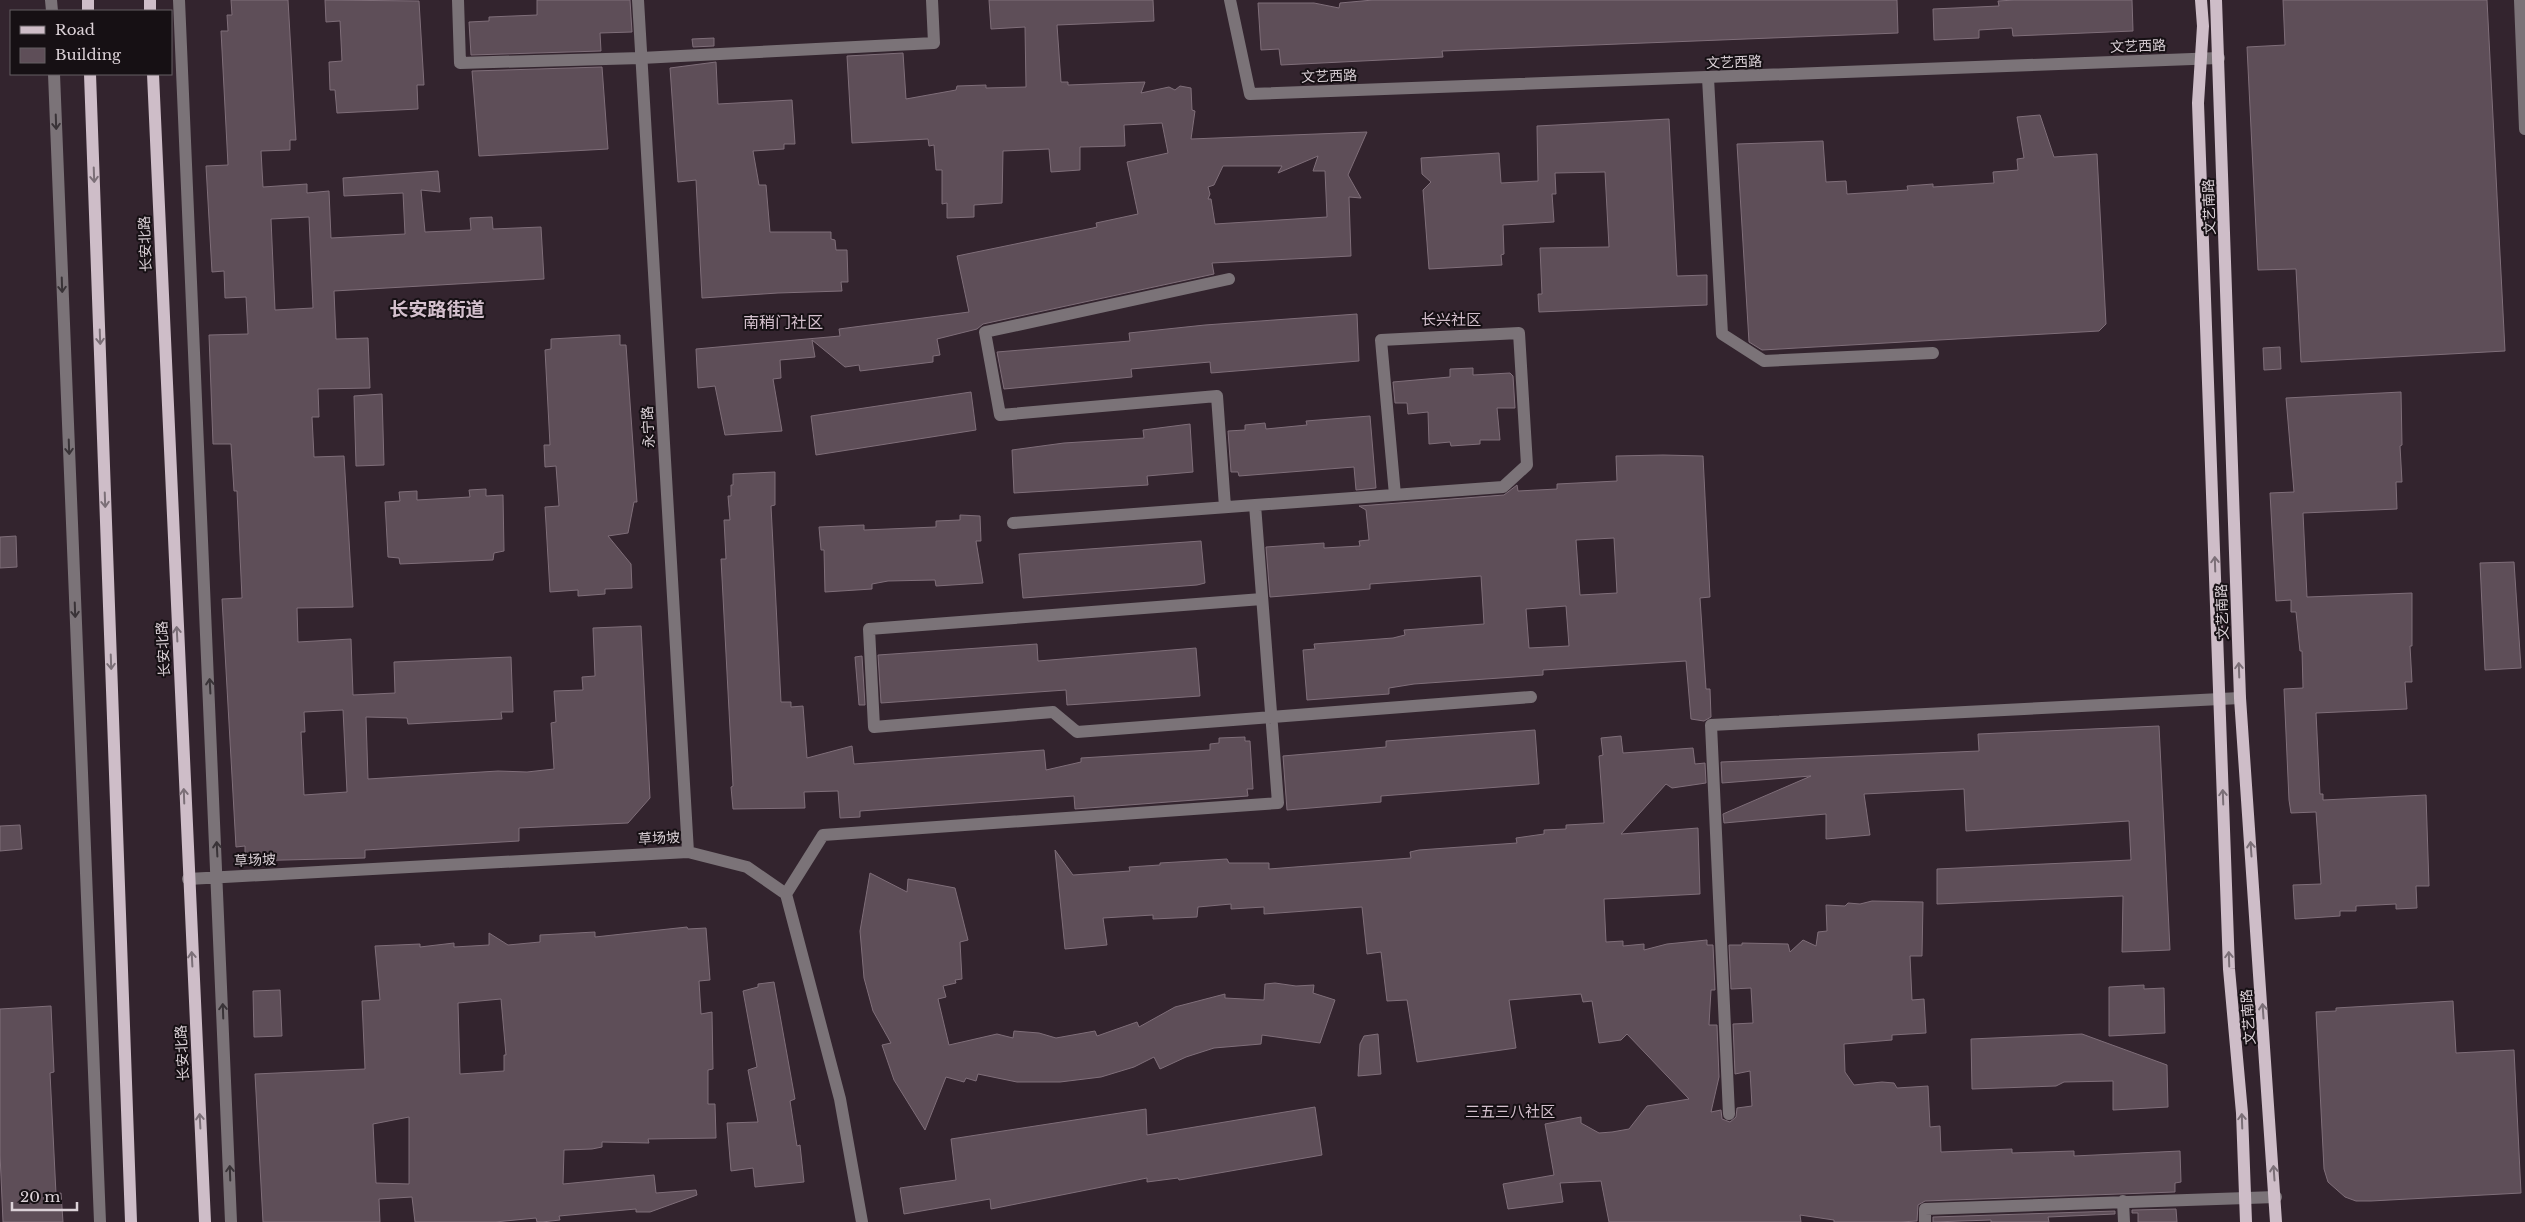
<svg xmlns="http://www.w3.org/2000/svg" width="2525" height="1222" font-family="'Libre Baskerville','Noto Sans SC',serif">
<rect width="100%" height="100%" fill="#33242e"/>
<path fill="#5e4e58" stroke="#7f6e79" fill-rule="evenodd" d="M231,0H288L296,140H290V150L261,151L263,187L307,184V193L329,191L331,238L405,234L403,193L344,196L343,178L438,171L440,192L421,190L425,232L471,230L470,218L492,217L493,229L541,227L544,279L334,291L336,339L368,338L370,388L318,389L319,417H312L314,457L344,456L353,607L297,608L298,642L351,639L353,695L395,693L394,662L511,657L513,712H501L502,719L408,724L407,718L366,717L368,779L498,771L527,772L554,769L551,723L556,722L554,691L583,690L582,677L595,676L593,628L641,626L650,798L628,823L519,828V841L365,850V858L245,861V846L236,847L222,599L242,598L237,491H234L231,444H213L209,335L248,334L246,297L225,298L224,271L212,272L206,166L228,165L221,31H228L227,15H232ZM309,217L313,308L275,310L271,219ZM343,710L347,792L304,795L301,732H305L304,712Z
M325,0L419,1L424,85H417L418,109L337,113L335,90H330L329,62L342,61L340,21L326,22Z
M537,0H630L632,32L600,33L601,51L471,55L469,22L489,21V17L537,15Z
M989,0H1153L1154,21L1057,25L1061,82H1068V85L1145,82L1141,93L1169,87L1175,90L1180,86L1191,88L1192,110L1195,111L1191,139L1367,132L1348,175L1361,198L1349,197L1351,256L1212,263L1214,274L983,324L977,329L937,339L940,355L933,356V362L860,371L859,365L845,367L812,340L815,357L780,360L781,378L773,379L782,431L725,435L715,386L698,388L696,349L840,336L839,329L969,312L957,256L1093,228L1097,227L1096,223L1138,214L1127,162L1168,153L1162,123L1124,125L1125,146L1080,147V170L1051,172L1049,149L1003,151L1002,203L974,205V217L947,218V203L942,204V170H936L934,145L929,146L928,139L852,143L847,56L903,53L906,99L956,90L957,86L986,85V88L1026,87L1025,27L991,29ZM1318,156L1313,171H1325L1327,217L1215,224L1211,199H1208L1210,194L1208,187L1214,185L1223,166H1282L1278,173Z
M1373,0H1897L1898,33L1442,51L1443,57L1281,65L1279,49L1261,50L1258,3H1314L1339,8L1340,3Z
M2015,0H2132L2133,31L2013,36L2012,28L1979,30V38L1934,40L1933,9L1999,6L1998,1Z
M2283,0H2487L2505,351L2301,362L2296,269L2258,270L2247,47L2285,45Z
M714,38V46L693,47L692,39Z
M716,62L718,104L792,100L795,144H784V149L753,151L759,185H766L770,232H831V239L835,240L836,250H847L848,282H841L842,291L778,293L702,298L696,180L678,182L670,68Z
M602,67L608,149L479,156L472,71Z
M2040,115L2054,157L2097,154L2106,324L2099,331L1762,350L1749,342L1737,144L1823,141L1826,182L1846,181L1847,194L1908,190L1907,186L1933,184V187L1994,183L1993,172L2018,170L2017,159L2024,158L2017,117Z
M1669,119L1677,276L1707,275V305L1539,312L1538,294H1542L1540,248L1609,247L1605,172L1555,173L1556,194H1552L1554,222L1503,225L1504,254L1501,255L1502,265L1429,269L1423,190L1431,182L1422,174L1421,158L1499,153L1501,183L1538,181L1537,126Z
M1357,314L1359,361L1211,373L1210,362L1131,369L1132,377L1004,389L997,352L1130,341L1129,333L1205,325Z
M620,335V345H626L637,502H634L628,533L608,536L631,564L632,588L605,589V594L578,596V590L550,592L545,507L559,506L556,466L545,467L544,445H550L545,350L551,349V339Z
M2280,347L2281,369L2264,370L2263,348Z
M1473,368V375L1510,373L1513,376L1515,408H1497L1500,440H1480V444L1451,446L1450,442L1429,444L1428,412L1408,414L1407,403H1395L1393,382L1450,377V369Z
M971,392L976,430L816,455L811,416Z
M2401,392L2402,445L2400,446L2402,482H2396L2397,509L2303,513L2307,597L2412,593V646H2410L2412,682H2405L2407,709L2316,713L2320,794H2323V800L2426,795L2429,886H2416L2417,908L2396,909V904L2356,906V911H2340V916L2295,919L2293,885L2321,884L2316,812L2291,813L2289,800L2284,689L2303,688L2302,651H2300L2296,612H2291V600L2276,601L2270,493L2294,492L2286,398Z
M382,394L384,465L356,466L354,396Z
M1370,416L1376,488L1356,490L1354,467L1239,476L1238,472H1231L1228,431L1245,430V425L1265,423L1266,429L1307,425L1306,421Z
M1190,424L1193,472L1147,476L1148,485L1014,493L1012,450L1064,443L1144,438L1143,430Z
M1663,455L1703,456L1710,597L1700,598L1706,689H1710L1711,717L1704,721L1691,719L1686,661L1543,670V675L1414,684L1389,688V694L1307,700L1303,650L1315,649L1314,644L1393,638L1405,635L1404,630L1484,624L1481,576L1370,584V589L1270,597L1266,547L1324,543V548L1360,546L1359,541L1369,540L1366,510L1359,506L1504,495L1517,485L1518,491L1557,489V484L1617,481L1616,456ZM1614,538L1617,593L1580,595L1576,540ZM1566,606L1569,646L1529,648L1526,609Z
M775,472V505L771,506L781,702H791V707L803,706L807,758L852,746L854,764L1044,750L1046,770L1081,762V758L1210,750V744L1219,743V738L1245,737V741H1250L1253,789H1247L1248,796L1075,809L1074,796L860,811V817L840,818L838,791L804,792L805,808L733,809L731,787L733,786L721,559H726L724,520H730L728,496H731V485H733V474Z
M486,489V496L503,495L504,551L494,553L493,560L400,564L399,558L388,557L385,502L400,501L399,492L417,491V500L470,497L469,490Z
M960,515L980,516L981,541H976L983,583L936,586L935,580L888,581L872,584V589L825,592L824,550H821L819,527L864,525V530L936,527V521L960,520Z
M16,536L17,567L0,568V537Z
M1201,541L1205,583L1197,585L1023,598L1019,554Z
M2514,562L2521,668L2485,670L2480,563Z
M1037,644L1038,661L1196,648L1200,696L1067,705L1066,690L881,703L878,655Z
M862,656L865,705H859L855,657Z
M2159,726L2170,950L2122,952L2123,896L1937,904V869L2131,860L2129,821L1966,831L1964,789L1864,794L1870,835L1826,839V814L1724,823L1723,814L1811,776L1722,783L1721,762L1979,751L1978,734Z
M1535,730L1539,784L1381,796V802L1287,810L1283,756L1386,747V741Z
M1621,736L1623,753L1693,748L1695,764L1705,763L1706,783L1672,788L1666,784L1621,834L1698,828L1700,894L1604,899L1606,942L1623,941V946L1644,944V950L1667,944L1707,940V945H1713L1715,990H1711L1709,1025H1717L1719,1077L1711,1112L1721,1110L1722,1119L1730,1122L1736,1117L1737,1108L1752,1106L1750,1071L1735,1074L1733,1024L1753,1023L1751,988L1731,989L1729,945H1742V943L1788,944L1790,952L1803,940L1816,946L1818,932L1827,931L1826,905L1845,906L1848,903L1860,904L1872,901L1923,902L1922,956H1910L1912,1000L1924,999L1926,1033L1892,1035V1040L1844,1044L1845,1072L1854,1085L1882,1082L1894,1083L1897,1088L1928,1086L1930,1127L1940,1126L1941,1152L2012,1149V1153L2074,1151V1156L2180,1151L2181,1182L2175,1183V1192L1925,1201L1918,1205L1917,1221L1900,1222H1834V1220L1800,1215L1801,1222H1609L1601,1181L1560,1183L1563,1202L1508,1209L1503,1184L1554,1175L1545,1124L1581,1117V1123L1599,1133L1612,1132L1629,1129L1647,1106L1689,1099L1627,1034L1621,1040L1599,1043L1592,1001L1583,1002L1581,994L1509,1000L1516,1048L1417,1062L1407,1000L1387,1001L1381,952L1367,954L1362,907L1264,914V907L1231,909V904L1198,907L1197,917L1153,919V915L1103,918L1107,945L1065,949L1055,850L1073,875L1130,871L1129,867L1160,865V863L1227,859L1229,863H1269V869L1411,858L1410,852L1419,850L1517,843L1516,838L1544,834V830L1566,829V825L1604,823L1599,756L1603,755L1601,738Z
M20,825L22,849L0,851V826Z
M870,873L907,892L908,879L955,888L968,940L960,942L962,979L955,980L956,983L943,986L946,997L938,999L949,1045L997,1034L1013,1038L1014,1031L1039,1033L1056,1038L1095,1031L1097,1036L1137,1022L1139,1027L1175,1007L1225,994V998L1264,1000L1265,984L1275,983L1296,986L1314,985L1313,993L1335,1000L1320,1043L1262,1035L1261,1044L1214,1048L1186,1057L1160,1069L1154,1057L1134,1067L1101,1077L1060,1082H1017L978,1074L976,1081L966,1078L964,1082L946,1077L925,1130L894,1080L882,1045L891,1043L873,1011L864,978L860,931Z
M687,927L688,929L706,928L710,980L699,981L701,1014L712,1012L713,1069L708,1070V1104H715L716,1138L648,1139L649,1143L602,1142V1147L592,1149L564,1150L563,1184L654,1175L656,1193L696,1190L697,1195L650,1212H636V1209L559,1216L560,1220L542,1222H537L536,1218L495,1222H415L412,1197L379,1199L380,1222H263L255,1074L365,1069L362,1001L380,1000L375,946L420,944V947L454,943V947L489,945V933L508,945L540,942V935L595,932V937ZM501,999L506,1055H504V1071L460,1074L458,1003ZM409,1117V1184L376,1183L373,1124Z
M774,982L795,1099L790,1101L797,1146L800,1145L804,1182L755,1187L753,1168L731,1171L727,1123L758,1122L748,1070L757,1067L743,991L758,987V984Z
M2144,985V989L2164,988L2165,1033L2109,1036V987Z
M280,990L282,1036L254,1037L253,991Z
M2453,1001L2456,1053L2514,1050L2521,1193L2371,1201H2356L2345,1197L2328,1182L2324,1169L2316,1012L2336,1011V1008Z
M51,1006L54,1072L50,1073L56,1194L61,1193L63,1222H3L0,1154V1009Z
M1378,1034L1381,1074L1358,1076L1360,1044L1364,1036Z
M2082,1034L2167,1065L2168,1107L2113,1110V1081L2064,1082L2056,1086L1972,1089L1971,1039Z
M1315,1107L1322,1155L1179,1180L1178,1178L1147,1182V1178L991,1209L990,1199L904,1214L900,1188L956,1180L951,1139L1146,1109L1147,1135Z
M2176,1209L2177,1222H2138V1213H2132V1210Z
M2115,1211V1214L2048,1217L2049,1222H1991V1220L1933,1222V1217Z"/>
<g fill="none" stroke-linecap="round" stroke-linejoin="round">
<path stroke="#7b7378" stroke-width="12" d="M51,0L52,11
M179,0L231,1222
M458,0L460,63L641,58L934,43L932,0
M638,0L688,852
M1230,0L1250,94L2219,58
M2520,0L2525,129
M54,74L100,1222
M1708,78L1722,334L1764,361L1933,353
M1255,505L1503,487L1527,465L1519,333L1381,340L1395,495
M1225,507L1217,396L1000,415L985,332L1229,279
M1262,599L869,629L874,727L1053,712L1077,732L1531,697
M188,879L688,852L747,867L786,894L840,1099L862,1222
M786,894L823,835L1278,803L1255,505L1013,523
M1729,1114L1711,725L2240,698
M2123,1201L2124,1222
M1925,1222V1209L2276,1197"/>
<path stroke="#cebdc8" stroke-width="12" d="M88,0V11
M150,0V11
M2201,0L2203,26L2198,103L2229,969L2242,1113L2246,1222
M2216,0L2240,698L2276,1222
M90,74L131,1222
M153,74L205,1222"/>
</g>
<defs><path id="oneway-shaft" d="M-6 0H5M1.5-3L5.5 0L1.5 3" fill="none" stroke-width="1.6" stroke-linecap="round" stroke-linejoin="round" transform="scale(1.25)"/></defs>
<g stroke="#393337">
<use href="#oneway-shaft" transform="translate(56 122) rotate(88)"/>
<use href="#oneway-shaft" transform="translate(62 285) rotate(88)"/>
<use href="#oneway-shaft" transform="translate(69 447) rotate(88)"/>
<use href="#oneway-shaft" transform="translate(75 610) rotate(88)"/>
<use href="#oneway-shaft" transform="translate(210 686) rotate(-93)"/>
<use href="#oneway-shaft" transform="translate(217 849) rotate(-93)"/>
<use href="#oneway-shaft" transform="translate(223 1011) rotate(-92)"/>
<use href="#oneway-shaft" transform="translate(230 1173) rotate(-92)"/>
</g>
<g stroke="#7b6f77">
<use href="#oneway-shaft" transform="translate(94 175) rotate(88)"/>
<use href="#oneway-shaft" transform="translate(100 337) rotate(88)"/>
<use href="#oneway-shaft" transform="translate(105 500) rotate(88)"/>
<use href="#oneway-shaft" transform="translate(2215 564) rotate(-92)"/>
<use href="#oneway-shaft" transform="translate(177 634) rotate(-93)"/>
<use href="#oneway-shaft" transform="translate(111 662) rotate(88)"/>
<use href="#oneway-shaft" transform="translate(2239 670) rotate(-92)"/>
<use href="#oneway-shaft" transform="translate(184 796) rotate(-92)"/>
<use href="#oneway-shaft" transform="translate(2223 797) rotate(-92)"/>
<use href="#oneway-shaft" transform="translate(2251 849) rotate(-94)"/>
<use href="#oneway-shaft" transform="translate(192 959) rotate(-93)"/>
<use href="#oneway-shaft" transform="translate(2229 959) rotate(-92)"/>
<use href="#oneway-shaft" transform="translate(2263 1011) rotate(-94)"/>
<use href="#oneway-shaft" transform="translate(200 1121) rotate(-93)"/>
<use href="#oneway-shaft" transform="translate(2242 1121) rotate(-92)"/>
<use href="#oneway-shaft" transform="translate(2274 1173) rotate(-94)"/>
</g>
<g text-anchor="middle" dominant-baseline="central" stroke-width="4" stroke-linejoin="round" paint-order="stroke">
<g font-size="14" fill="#dcd2d8" stroke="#161014">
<text transform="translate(2138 46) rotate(-2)">文艺西路</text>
<text transform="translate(1734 62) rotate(-2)">文艺西路</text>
<text transform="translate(1329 76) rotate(-2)">文艺西路</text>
<text transform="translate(2209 207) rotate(-92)">文艺南路</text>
<text transform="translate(145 244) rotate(-92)">长安北路</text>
<text transform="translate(648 427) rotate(-93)">永宁路</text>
<text transform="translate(2222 612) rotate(-92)">文艺南路</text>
<text transform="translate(163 649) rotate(-93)">长安北路</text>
<text transform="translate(659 838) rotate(-3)">草场坡</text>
<text transform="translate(255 860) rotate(-3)">草场坡</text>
<text transform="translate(2248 1017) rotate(-94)">文艺南路</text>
<text transform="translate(182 1053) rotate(-93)">长安北路</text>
</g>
<g font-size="15" fill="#d4c0cd" stroke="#161014">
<text x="1451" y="319">长兴社区</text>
<text x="1510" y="1111">三五三八社区</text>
</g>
<g font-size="16" fill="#d4c0cd" stroke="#161014">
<text x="783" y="322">南稍门社区</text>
</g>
<g font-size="19" font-weight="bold" fill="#d4c0cd" stroke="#161014">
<text x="437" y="309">长安路街道</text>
</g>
</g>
<rect x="10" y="10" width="162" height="65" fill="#161014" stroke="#655e62"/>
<rect x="20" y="26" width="25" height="8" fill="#cebdc8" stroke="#655e62"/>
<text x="55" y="35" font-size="15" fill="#dcd2d8">Road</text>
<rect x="20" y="48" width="25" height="15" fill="#5e4e58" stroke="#655e62"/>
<text x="55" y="60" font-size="15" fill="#dcd2d8">Building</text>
<path d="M12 1202v8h65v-8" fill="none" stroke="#dcd2d8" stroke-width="2.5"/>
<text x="20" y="1202" font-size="15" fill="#dcd2d8" stroke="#161014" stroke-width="4" paint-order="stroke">20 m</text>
</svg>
